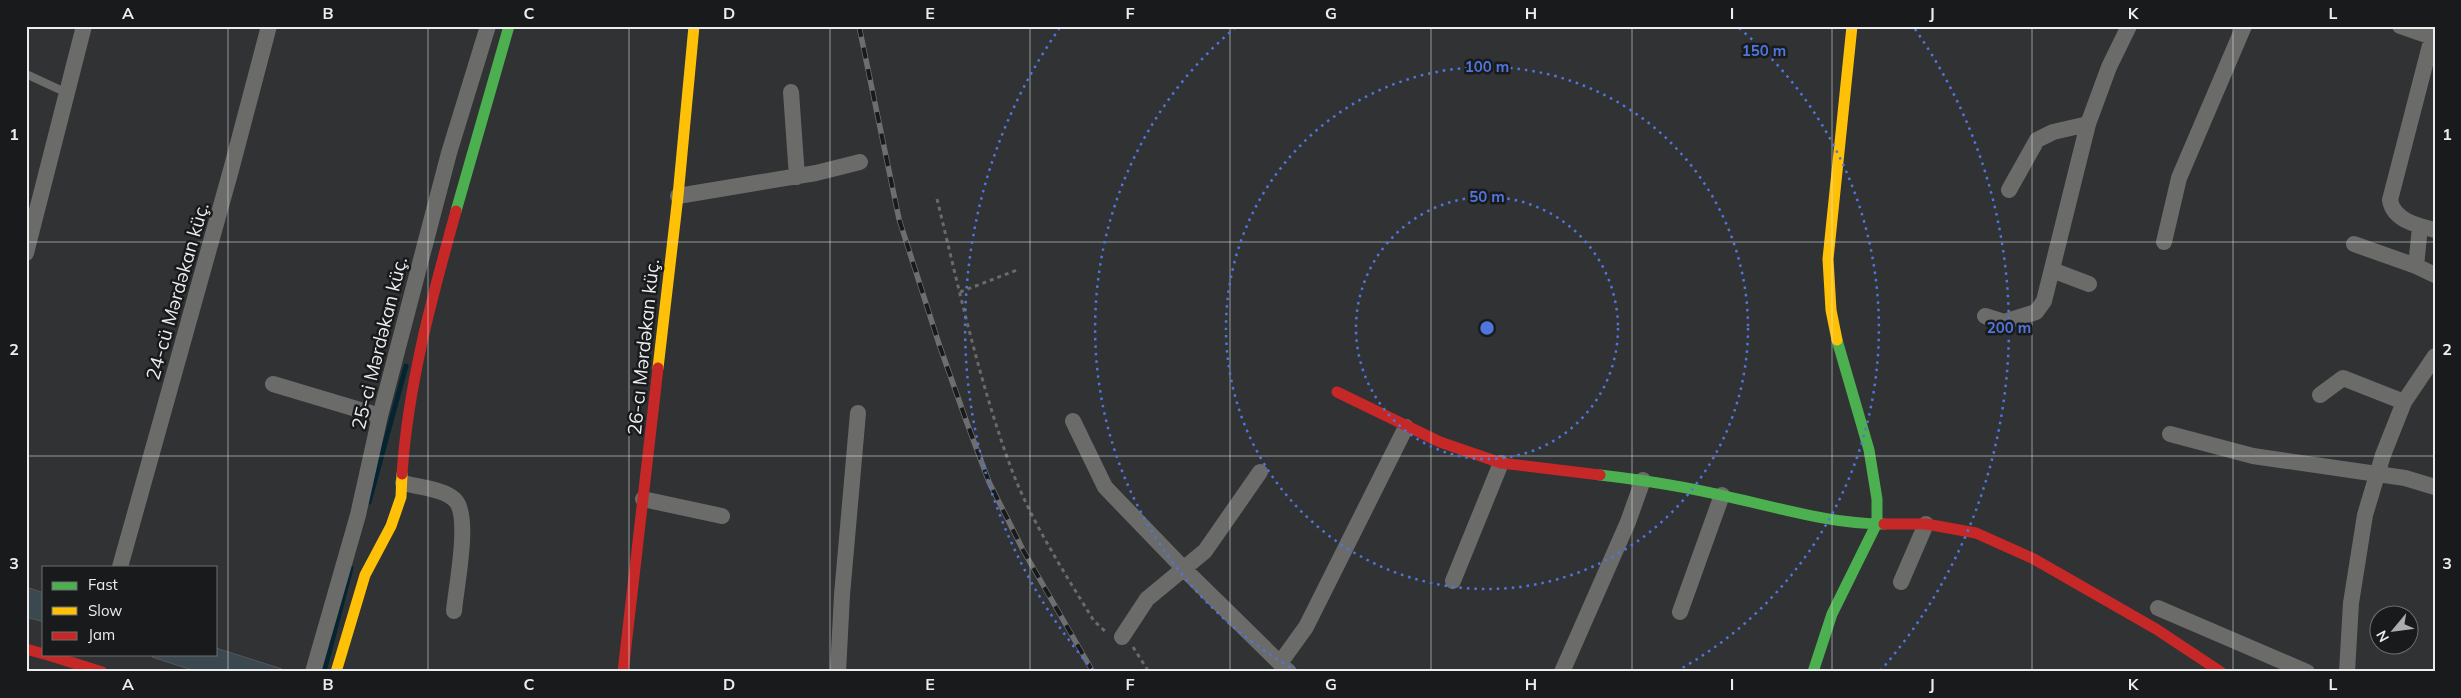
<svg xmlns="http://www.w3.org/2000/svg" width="2461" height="698" font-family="Mulish,sans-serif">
<rect width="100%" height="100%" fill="#303234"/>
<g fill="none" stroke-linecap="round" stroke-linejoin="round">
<path stroke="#042530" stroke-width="5" d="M369,502L406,366
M324,672L351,568"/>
</g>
<path fill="#3c4850" stroke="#565759" d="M26,587L44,593V622L26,617Z
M216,648L282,669V672H198L152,657L153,654H216Z"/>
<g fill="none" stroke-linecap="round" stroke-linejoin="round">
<path stroke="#6a6a6a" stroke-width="3" stroke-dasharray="4 4" stroke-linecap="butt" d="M937,199C959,289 979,381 1011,468C1032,523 1064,572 1094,621L1106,632
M960,292L1017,270
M1133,647L1149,672"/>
<path stroke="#6b6b6a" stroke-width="8" d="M26,74L67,93"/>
<path stroke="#6b6b6a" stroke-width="16" d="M2400,26L2432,37
M2435,26L2390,200C2393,220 2418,226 2435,230
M791,92L797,177
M2009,190L2037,140L2053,132L2088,124
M678,196L816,173L860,162
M2420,227L2416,266L2435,275
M2164,242L2179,178L2244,26
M2354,244L2416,266
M26,253L84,26
M2052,270L2089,284
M1985,316L2004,322L2036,312L2044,301L2088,124L2109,67L2129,26
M273,384L380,416
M2320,395L2343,378L2404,402
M1073,421L1105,487L1184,569L1289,672
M2170,434L2253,456L2405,478L2435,487
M403,483C418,487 444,489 455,500C471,516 456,587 454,611
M643,499L722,516
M120,567L231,170L269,26
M1453,581L1501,463
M1901,582L1926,524
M2158,608L2307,672
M1680,612L1722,495
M1122,637L1147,599L1205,551L1260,472
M1280,663L1306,627L1406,427
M313,672L358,515L380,416L449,153L488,26
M838,672L842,595L858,413
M1562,672L1628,522L1643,480
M2347,672L2351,603L2365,515L2383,455L2404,402L2435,356"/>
<path stroke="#4caf50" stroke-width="11" d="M456,211L509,26
M1600,475C1643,480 1687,487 1729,497C1780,508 1831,524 1884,524
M1813,672L1832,614L1877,523V499L1869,450L1837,340"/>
<path stroke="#ffc107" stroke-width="11" d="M1837,340L1831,310L1828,259L1852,26
M658,368L678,196L694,26
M336,672L365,575L391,526L401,497L402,474"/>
<path stroke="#c62828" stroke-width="11" d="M1337,392L1440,442L1501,463L1600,475
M402,474C408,385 432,297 456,211
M1884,524H1926L1976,533L2034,559L2156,629L2221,672
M26,649L44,654
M45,654L102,672
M623,672L658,368"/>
<defs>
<path id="rail" d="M859,26L899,219L939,344L967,423L989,482L1023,550L1093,672"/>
</defs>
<use href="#rail" stroke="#6d6e70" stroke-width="5.5"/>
<use href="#rail" stroke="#181a1b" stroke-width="4" stroke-dasharray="11" stroke-linecap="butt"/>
</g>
<path fill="none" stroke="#ebedef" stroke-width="1" stroke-opacity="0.55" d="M228,26V672M428,26V672M629,26V672M830,26V672M1030,26V672M1230,26V672M1431,26V672M1632,26V672M1832,26V672M2032,26V672M2233,26V672M26,242H2435M26,456H2435"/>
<g fill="none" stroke="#5076de" stroke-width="2.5" stroke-dasharray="2.5 5">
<circle cx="1487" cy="328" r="131"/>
<circle cx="1487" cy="328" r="261"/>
<path d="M1297 671A392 392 0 0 1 1235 28M1739 28A392 392 0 0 1 1677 671"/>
<path d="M1093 670A522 522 0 0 1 1059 29M1915 29A522 522 0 0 1 1881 670"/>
</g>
<g text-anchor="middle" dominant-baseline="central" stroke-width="5" stroke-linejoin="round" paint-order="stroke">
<g font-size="19" fill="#ebedef" stroke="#181a1b">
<text transform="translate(177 291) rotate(-74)">24-cü Mərdəkan küç.</text>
<text transform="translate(379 343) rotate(-76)">25-ci Mərdəkan küç.</text>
<text transform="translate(643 347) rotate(-84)">26-cı Mərdəkan küç.</text>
</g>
</g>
<circle cx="1487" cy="328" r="8" fill="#5076de" stroke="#181a1b" stroke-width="2.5"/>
<g font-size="15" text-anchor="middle" font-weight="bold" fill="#5076de" stroke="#181a1b" stroke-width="5" stroke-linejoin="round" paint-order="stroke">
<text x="1764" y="56">150 m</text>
<text x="1487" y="72">100 m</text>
<text x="1487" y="202">50 m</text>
<text x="2009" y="333">200 m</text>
</g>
<rect width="2461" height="698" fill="none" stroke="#181a1b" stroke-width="55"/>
<rect x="42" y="566" width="175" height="90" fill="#181a1b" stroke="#6c6e70"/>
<rect x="52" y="582" width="25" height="8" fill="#4caf50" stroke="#6c6e70"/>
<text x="88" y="590" font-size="15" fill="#ebedef">Fast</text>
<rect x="52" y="607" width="25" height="8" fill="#ffc107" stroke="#6c6e70"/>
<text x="88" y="616" font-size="15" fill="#ebedef">Slow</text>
<rect x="52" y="632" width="25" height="8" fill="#c62828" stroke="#6c6e70"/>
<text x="88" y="640" font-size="15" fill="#ebedef">Jam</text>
<g transform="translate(2394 630) rotate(241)"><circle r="24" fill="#181a1b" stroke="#6c6e70"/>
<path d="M0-4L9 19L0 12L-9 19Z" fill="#aaacae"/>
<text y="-8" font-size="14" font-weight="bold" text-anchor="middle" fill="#ebedef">N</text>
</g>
<rect x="28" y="28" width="2406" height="642" fill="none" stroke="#ebedef" stroke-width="2"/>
<g font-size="16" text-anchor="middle" font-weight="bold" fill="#ebedef">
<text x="128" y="19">A</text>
<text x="328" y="19">B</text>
<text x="529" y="19">C</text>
<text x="729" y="19">D</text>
<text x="930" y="19">E</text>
<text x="1130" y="19">F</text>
<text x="1331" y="19">G</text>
<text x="1531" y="19">H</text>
<text x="1732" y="19">I</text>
<text x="1932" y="19">J</text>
<text x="2133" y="19">K</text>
<text x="2333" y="19">L</text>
<text x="14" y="140">1</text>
<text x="2447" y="140">1</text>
<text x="14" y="355">2</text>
<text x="2447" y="355">2</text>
<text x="14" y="569">3</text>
<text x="2447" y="569">3</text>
<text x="128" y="690">A</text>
<text x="328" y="690">B</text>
<text x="529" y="690">C</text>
<text x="729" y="690">D</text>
<text x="930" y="690">E</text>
<text x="1130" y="690">F</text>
<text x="1331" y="690">G</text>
<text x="1531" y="690">H</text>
<text x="1732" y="690">I</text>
<text x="1932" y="690">J</text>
<text x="2133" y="690">K</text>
<text x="2333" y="690">L</text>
</g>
</svg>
